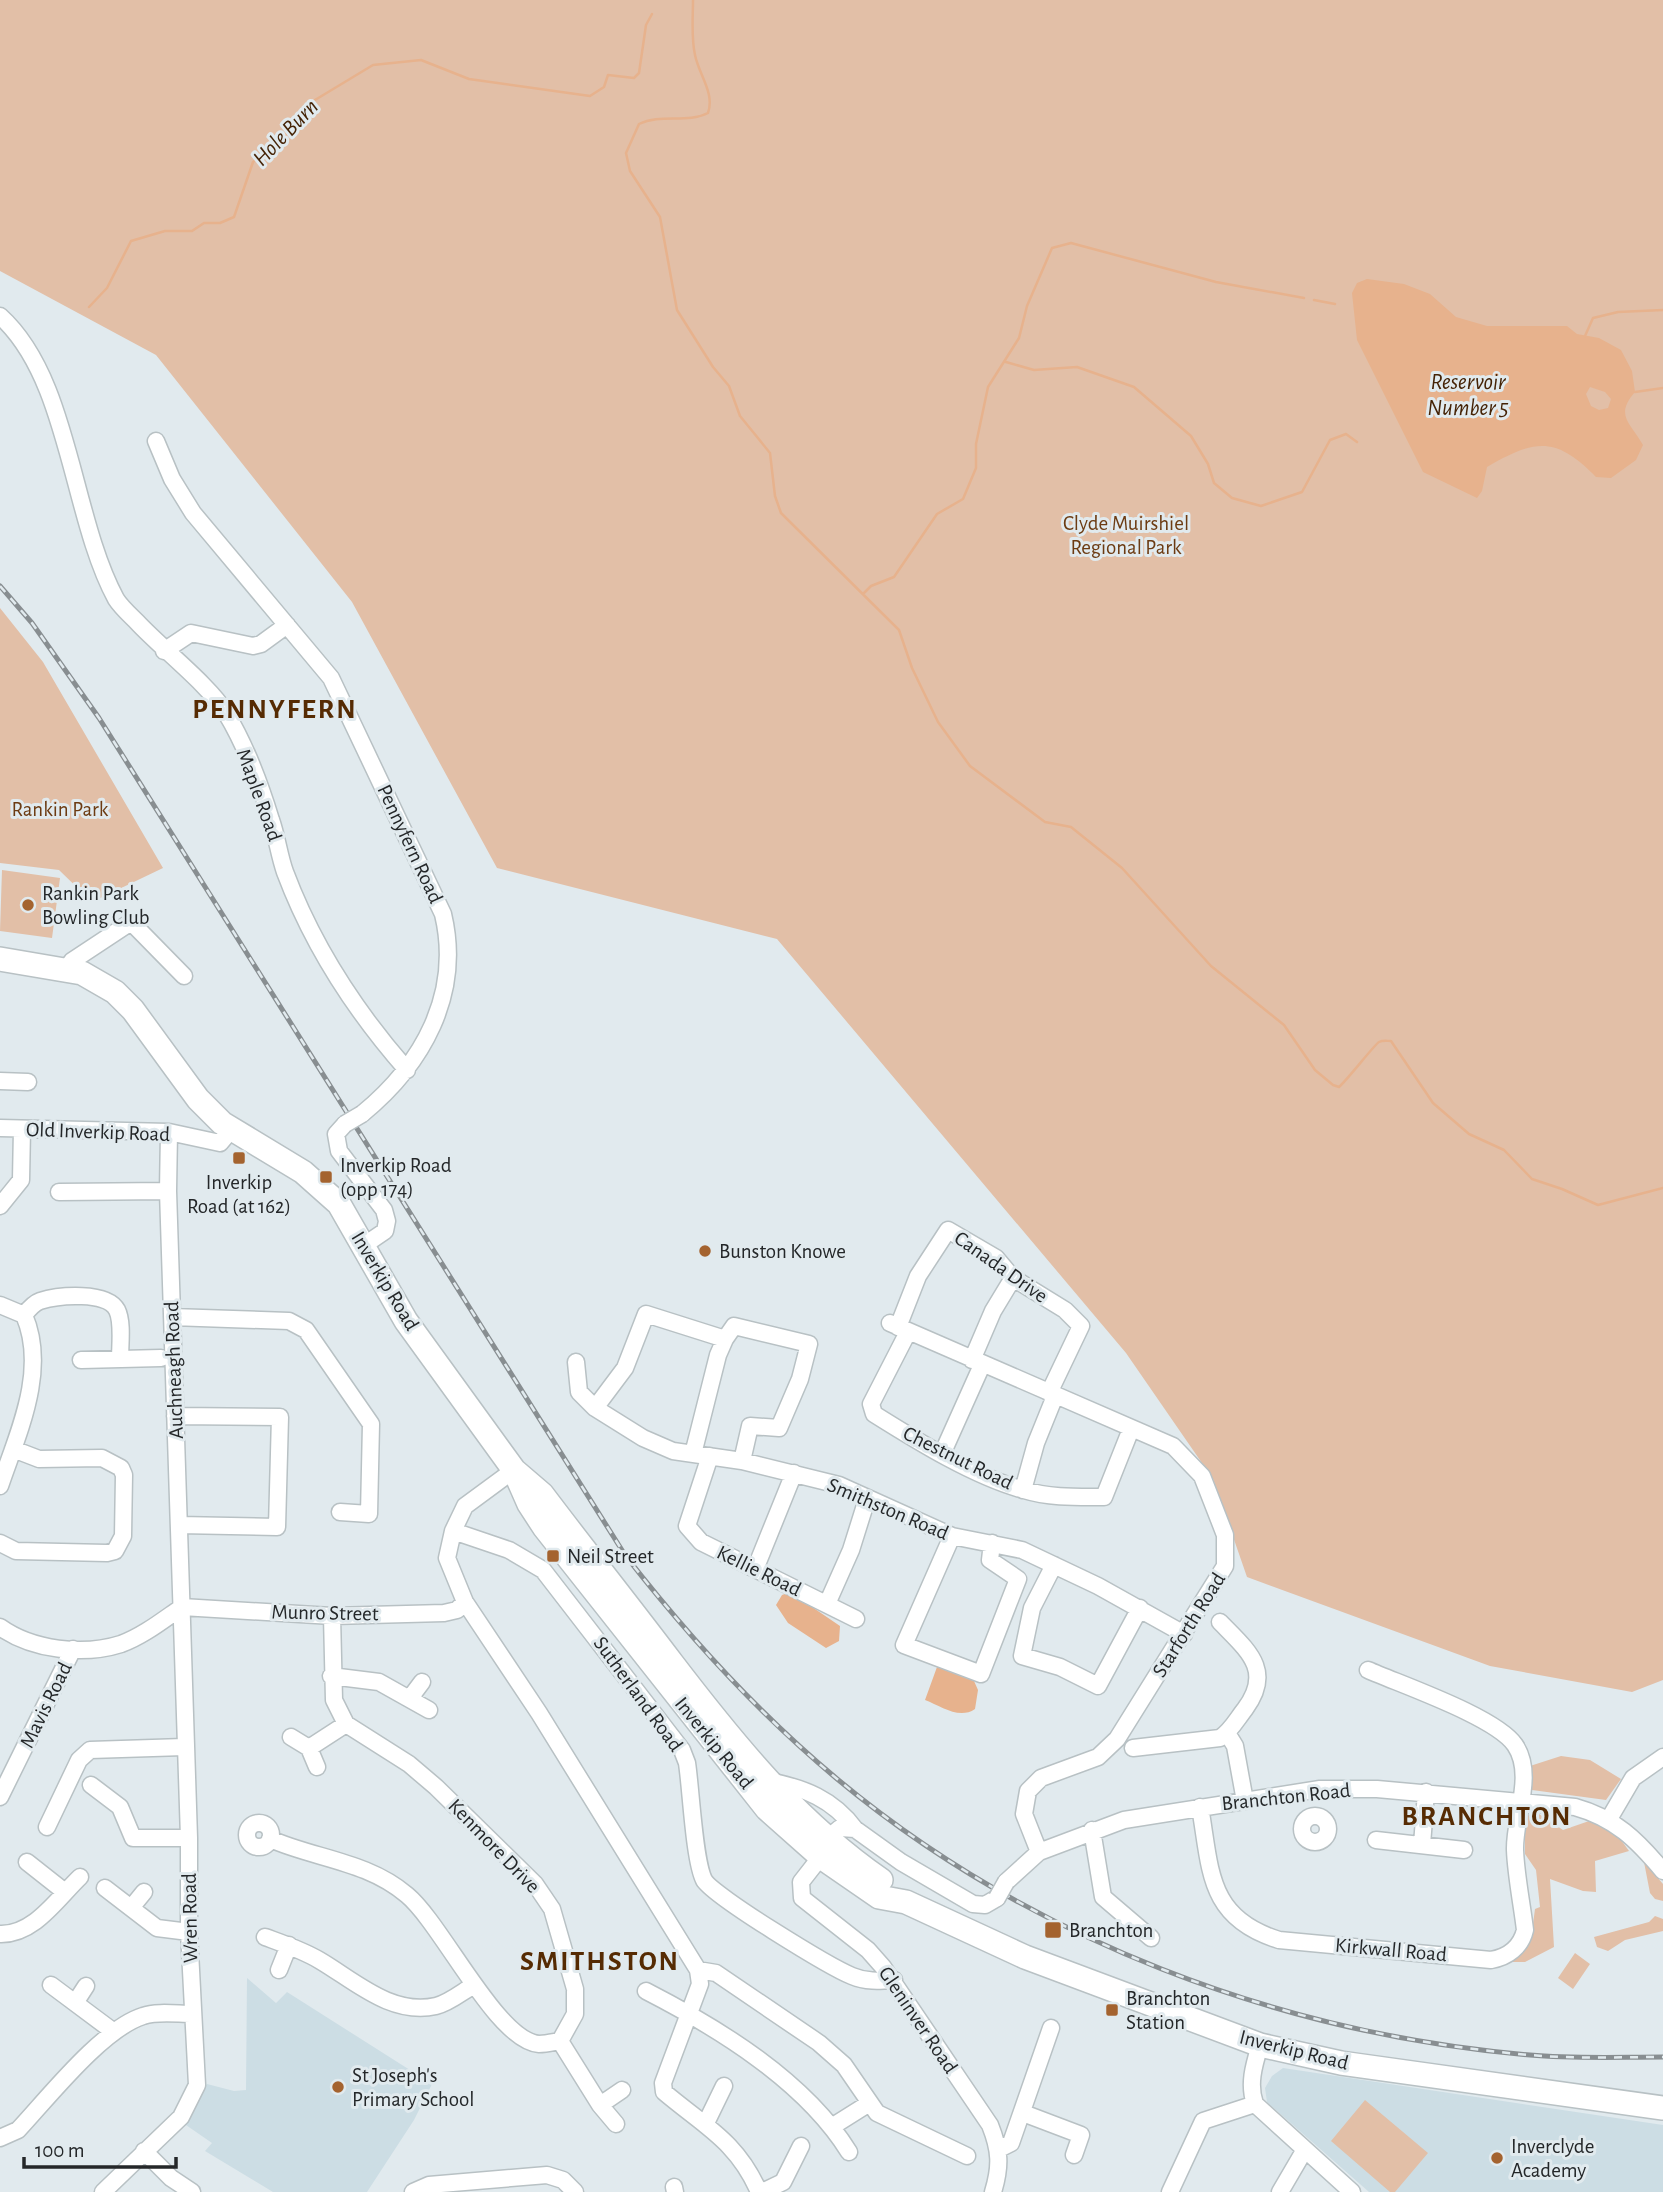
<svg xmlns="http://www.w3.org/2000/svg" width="1663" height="2192" font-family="'Alegreya Sans',sans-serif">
<rect width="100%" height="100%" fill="#e1eaee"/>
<path fill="#ccdde4" d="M247,1978L276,2003L287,1992L432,2084L414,2120L367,2192H273L205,2151L212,2143L183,2123L207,2084L234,2091L246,2090Z
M1283,2068L1663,2125V2192H1369L1267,2102L1265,2088L1272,2076Z"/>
<path fill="#e2bfa7" d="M0,0H1663V1680L1632,1692L1490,1666L1247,1577L1213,1479L1126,1353L777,939L497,868L352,602L156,355L0,271Z
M0,608L43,662L163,868L92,902L59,870L0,863Z
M2,870L60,878L52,938L0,931Z
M1561,1756L1590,1760L1621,1779L1606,1800L1532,1790L1530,1766Z
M1536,1812L1563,1830L1592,1820L1616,1833L1629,1851L1595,1861L1596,1892L1583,1891L1550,1879L1554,1947L1525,1962H1510L1531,1939L1535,1909L1540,1907L1536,1870L1525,1854V1817Z
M1644,1862L1663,1884V1901L1655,1899L1650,1893Z
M1655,1916L1663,1919V1931L1625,1940L1608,1951L1597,1947L1594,1937L1649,1922Z
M1575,1953L1590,1964L1573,1989L1558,1978Z
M1365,2100L1428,2153L1395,2192H1390L1331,2141Z"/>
<path fill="#e7b28d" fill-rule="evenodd" d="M1367,279L1404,284L1430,294L1456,317L1487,326H1567L1577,334L1599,338L1621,350L1632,371L1635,392C1614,416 1631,423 1643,445L1636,460L1611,478L1596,477C1556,436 1535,439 1487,467L1482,491L1477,498L1423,472L1357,340L1352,293L1357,283ZM1590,387L1605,392L1611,399L1608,408L1599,410L1591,406L1586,394Z
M790,1592L840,1626L839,1641L826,1648L788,1623L776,1605L782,1595Z
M937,1667L974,1681L978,1690L975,1709C959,1720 941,1706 925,1700Z"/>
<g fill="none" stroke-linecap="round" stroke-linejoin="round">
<path stroke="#e7b28d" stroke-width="2.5" d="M693,0C693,18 691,37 695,55C699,75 715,93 708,113C687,124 661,113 639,124L626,153L630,171L660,217L677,310L713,367L729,386L740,416L770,453L775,496L781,513L899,630L912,668L938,722L970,766L1045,822L1071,827L1122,868L1211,966L1284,1025L1315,1070L1333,1085L1339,1087C1348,1079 1375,1044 1379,1042C1383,1040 1387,1041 1391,1041L1433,1103L1469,1134L1504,1150L1532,1179L1562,1189L1598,1205L1663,1188
M1314,300L1335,304
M89,307L107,288L131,241L165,231H192L204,223H220L234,217L253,162L282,139L310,103L373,65L421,60L469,79L590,96L604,87L608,75L634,78L639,73L646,25L652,14
M1585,336L1593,318L1618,312L1663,310
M1006,362L1034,370L1077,367L1134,387L1191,436L1208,464L1214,483L1232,498L1261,506L1302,492L1330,440L1346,434L1357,442
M1635,392L1663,388
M863,594L871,586L894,577L937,514L963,499L976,468V444L988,387L1019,338L1027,306L1052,248L1071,243L1216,282L1304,298"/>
<defs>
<path id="minor" d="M0,316C70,379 71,516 116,599C121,607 130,615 137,622C161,648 210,686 226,713C246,746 260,784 271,820C277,837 279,855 285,872C312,944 356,1012 407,1070
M156,441L172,479L193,513L331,678L443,914C462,994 423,1064 362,1114
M164,651L191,633L253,646L261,644L287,625
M66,969L72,961L131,922L184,976
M0,1081L28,1082
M345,1124L336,1134L339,1151L384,1210L387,1221L385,1231L363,1246
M0,1128L169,1132L220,1143L231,1130
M59,1192L168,1191
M0,1206L21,1180L22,1129
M0,1305L24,1315C48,1370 18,1433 0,1486
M24,1315C28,1310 34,1303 40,1301C59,1295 107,1291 117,1310C123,1322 120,1345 120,1359
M172,1317L289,1321L306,1330L371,1424L369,1514L340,1512
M890,1323L1173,1446L1202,1476L1225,1535V1566L1117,1739L1098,1757L1041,1778L1028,1791L1024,1814L1039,1852
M898,1327L918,1276L948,1230L996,1258L1013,1278L1065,1310L1081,1326L1049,1393
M908,1332L871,1404L874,1414C917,1441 975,1477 1024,1490C1050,1498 1077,1497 1104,1497L1131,1429
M81,1360L161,1358
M972,1360L993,1311L1013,1278
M576,1362L579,1392L595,1408L643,1438L673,1451L742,1461L839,1485L952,1536L1022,1550L1098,1586L1184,1634
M595,1408L625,1368L646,1314L725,1339L734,1326L809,1344L800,1379L779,1428L750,1426L742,1461
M175,1416L280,1417L277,1527L179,1525
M943,1452L982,1365
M693,1454L718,1355L725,1339
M710,1456L687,1526L701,1542L856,1619
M514,1470L465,1506L453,1531L447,1558L465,1602L539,1713L698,1970L716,1973L819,2043L844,2065L877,2113L967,2156
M1023,1490L1036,1443L1055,1396
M453,1531L509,1550L543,1570L682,1750L687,1763C691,1789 694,1860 704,1880C713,1896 830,1967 852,1976C866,1982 879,1981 894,1980
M952,1536L904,1645L981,1674L1018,1579L990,1560L992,1543
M0,1543L16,1551L107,1553L115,1551L123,1536L124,1475L121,1468L102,1458L39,1459L13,1449
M1054,1565L1032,1608L1022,1656L1060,1667L1098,1686L1140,1608
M756,1567L794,1473
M827,1604L851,1550L867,1499
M182,1607L332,1616L444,1613L457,1610L465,1602
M0,1627C32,1650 83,1656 121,1644C143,1636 163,1620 182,1607
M331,1676L379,1682L429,1710
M410,1698L422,1682
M1227,1733L1235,1746L1245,1801
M291,1737L309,1748L317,1767
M309,1748L346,1724
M1133,1748L1220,1738C1231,1731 1237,1719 1245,1709C1274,1670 1247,1650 1220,1622
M769,1781C804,1788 833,1799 855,1829
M91,1785L120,1807L133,1838H189
M0,1797L73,1649
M1200,1807C1211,1870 1207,1918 1279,1940L1491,1960C1508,1957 1521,1947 1525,1930C1522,1904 1516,1876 1515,1850C1514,1818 1535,1774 1515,1745C1496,1717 1402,1685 1368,1670
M1302 1829a13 13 0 1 1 26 0a13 13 0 1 1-26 0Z
M1609,1819L1633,1778L1663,1757
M247 1835a12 12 0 1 1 24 0a12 12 0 1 1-24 0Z
M47,1827L79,1760L90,1750L184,1747
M1092,1830L1103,1897L1151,1938
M270,1839C316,1859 367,1861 407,1895C442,1924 497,2041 539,2044C546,2044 554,2042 560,2041L575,2014V1989L552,1909L535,1884L436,1787L409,1764L346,1724L334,1700L332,1616
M1376,1840L1464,1850
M832,1843L834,1833L840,1828L855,1829L901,1862L973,1904L985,1905L997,1898
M1422,1845L1426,1792
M826,1850L801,1882L802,1898L868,1950L883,1967L990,2125C1000,2150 1001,2166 993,2192
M27,1862L65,1892
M1006,1882L1039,1852L1124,1820L1320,1789H1377L1575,1807C1615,1818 1637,1840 1663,1871
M105,1888L157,1928L189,1932
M131,1908L144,1892
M0,1934C34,1935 57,1899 80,1877
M265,1937C284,1944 302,1950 319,1960C355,1981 391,2016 436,2006C449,2003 462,1992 474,1985
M279,1970L289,1945
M698,1970L700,1984L663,2083L664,2092C704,2126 737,2141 759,2192
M51,1985L114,2032
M646,1991C718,2028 805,2081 849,2152
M75,2003L86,1986
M560,2041L600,2105L616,2124
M1260,2045C1254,2065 1248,2084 1255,2104L1352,2192
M600,2105L622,2090
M1023,2113L1081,2135L1074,2155
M706,2123L724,2086
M833,2126L868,2104
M0,2138L18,2130C48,2098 102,2029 143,2016C157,2011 177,2014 192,2014
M999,2149L1011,2143L1051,2028
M144,2151L171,2178L192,2192
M674,2187L675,2192
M103,2192L181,2117L197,2085L189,1932V1838L168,1191L169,1132
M413,2192L429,2185L547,2175L563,2180L575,2192
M762,2192L783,2182L801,2146
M1170,2192L1203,2121L1255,2104
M1280,2192L1304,2151"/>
<path id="highway" d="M0,959L82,973L115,992L133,1010L198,1099L222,1123L303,1172L339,1204L406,1321L514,1470L542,1494C585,1551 629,1606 672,1663C734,1744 796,1821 881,1880
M514,1470L529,1504L544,1527L767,1809L821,1857L879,1897L906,1902L1025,1957L1260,2045L1341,2063L1663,2108"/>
</defs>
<use href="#minor" stroke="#b8c1c4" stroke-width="19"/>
<use href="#highway" stroke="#b8c1c4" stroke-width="26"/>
<use href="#minor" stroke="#fff" stroke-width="16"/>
<use href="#highway" stroke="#fff" stroke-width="23"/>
<defs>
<path id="rail" d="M0,586L32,623L99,718L625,1555C688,1636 757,1712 836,1778C1029,1939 1280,2034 1530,2055C1574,2059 1619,2057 1663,2057"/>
</defs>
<use href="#rail" stroke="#888e91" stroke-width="5"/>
<use href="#rail" stroke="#e1eaee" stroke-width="2.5" stroke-dasharray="8" stroke-linecap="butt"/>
<defs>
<path id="minor-bridge" d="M345,1124L362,1114
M997,1898L1006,1882"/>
</defs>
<use href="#minor-bridge" stroke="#b8c1c4" stroke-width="19" stroke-linecap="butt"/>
<use href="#minor-bridge" stroke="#fff" stroke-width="16"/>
</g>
<g fill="#a4632f" stroke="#e1eaee" stroke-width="2.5">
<circle cx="28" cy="905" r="7"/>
<rect x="232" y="1151" width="14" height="14" rx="3.5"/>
<rect x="319" y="1170" width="14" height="14" rx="3.5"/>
<circle cx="705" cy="1251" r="7"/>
<rect x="546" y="1549" width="14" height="14" rx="3.5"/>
<rect x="1044" y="1921" width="18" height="18" rx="3.5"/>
<rect x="1105" y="2003" width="14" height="14" rx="3.5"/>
<circle cx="338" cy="2087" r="7"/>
<circle cx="1497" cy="2158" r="7"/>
</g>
<g text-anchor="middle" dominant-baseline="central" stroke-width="6" stroke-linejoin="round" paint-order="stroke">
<g font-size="21" fill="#6c3b12" stroke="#e1eaee">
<text x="1126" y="523">Clyde Muirshiel<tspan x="1126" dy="24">Regional Park</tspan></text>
<text x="60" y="809">Rankin Park</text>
</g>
<g font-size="21" fill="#242729" stroke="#e1eaee">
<text transform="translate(259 795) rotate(70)">Maple Road</text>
<text transform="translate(410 844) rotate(65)">Pennyfern Road</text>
<text transform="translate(98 1132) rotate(2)">Old Inverkip Road</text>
<text transform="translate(1001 1267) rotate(35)">Canada Drive</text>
<text transform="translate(385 1281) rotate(59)">Inverkip Road</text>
<text transform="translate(174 1370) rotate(-92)">Auchneagh Road</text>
<text transform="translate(958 1458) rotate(26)">Chestnut Road</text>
<text transform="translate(888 1509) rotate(23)">Smithston Road</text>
<text transform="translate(759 1571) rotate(26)">Kellie Road</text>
<text transform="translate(325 1613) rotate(1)">Munro Street</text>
<text transform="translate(1189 1625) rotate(-58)">Starforth Road</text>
<text transform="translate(638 1694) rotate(54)">Sutherland Road</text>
<text transform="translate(46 1705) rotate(-64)">Mavis Road</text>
<text transform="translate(714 1743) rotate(51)">Inverkip Road</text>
<text transform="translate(1286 1797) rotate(-6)">Branchton Road</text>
<text transform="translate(494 1846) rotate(46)">Kenmore Drive</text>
<text transform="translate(190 1918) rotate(-91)">Wren Road</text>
<text transform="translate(1391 1950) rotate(5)">Kirkwall Road</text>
<text transform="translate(918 2020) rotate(56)">Gleninver Road</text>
<text transform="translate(1294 2050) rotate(14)">Inverkip Road</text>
</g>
<g font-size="21" fill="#242729" stroke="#e1eaee" text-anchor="start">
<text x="42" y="893">Rankin Park<tspan x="42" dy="24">Bowling Club</tspan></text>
<text x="340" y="1165">Inverkip Road<tspan x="340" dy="24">(opp 174)</tspan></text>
<text x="239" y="1182" text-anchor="middle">Inverkip<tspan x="239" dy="24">Road (at 162)</tspan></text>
<text x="719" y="1251">Bunston Knowe</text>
<text x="567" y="1556">Neil Street</text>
<text x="1069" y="1930">Branchton</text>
<text x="1126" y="1998">Branchton<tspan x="1126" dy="24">Station</tspan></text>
<text x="352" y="2075">St Joseph's<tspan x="352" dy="24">Primary School</tspan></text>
<text x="1511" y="2146">Inverclyde<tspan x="1511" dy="24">Academy</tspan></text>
</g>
<g font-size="23" font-style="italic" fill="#452306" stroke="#e1eaee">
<text transform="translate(286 133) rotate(-46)">Hole Burn</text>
<text x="1468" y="382">Reservoir<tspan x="1468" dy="26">Number 5</tspan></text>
</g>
<g font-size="28" font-weight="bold" letter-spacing="2" fill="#562b03" stroke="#e1eaee">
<text x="275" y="710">PENNYFERN</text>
<text x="1487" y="1817">BRANCHTON</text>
<text x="600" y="1962">SMITHSTON</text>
</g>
</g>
<path d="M24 2157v10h152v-10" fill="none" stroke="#242729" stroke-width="3.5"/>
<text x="35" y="2157" font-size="21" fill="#242729" stroke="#e1eaee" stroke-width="5" paint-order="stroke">100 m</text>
</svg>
